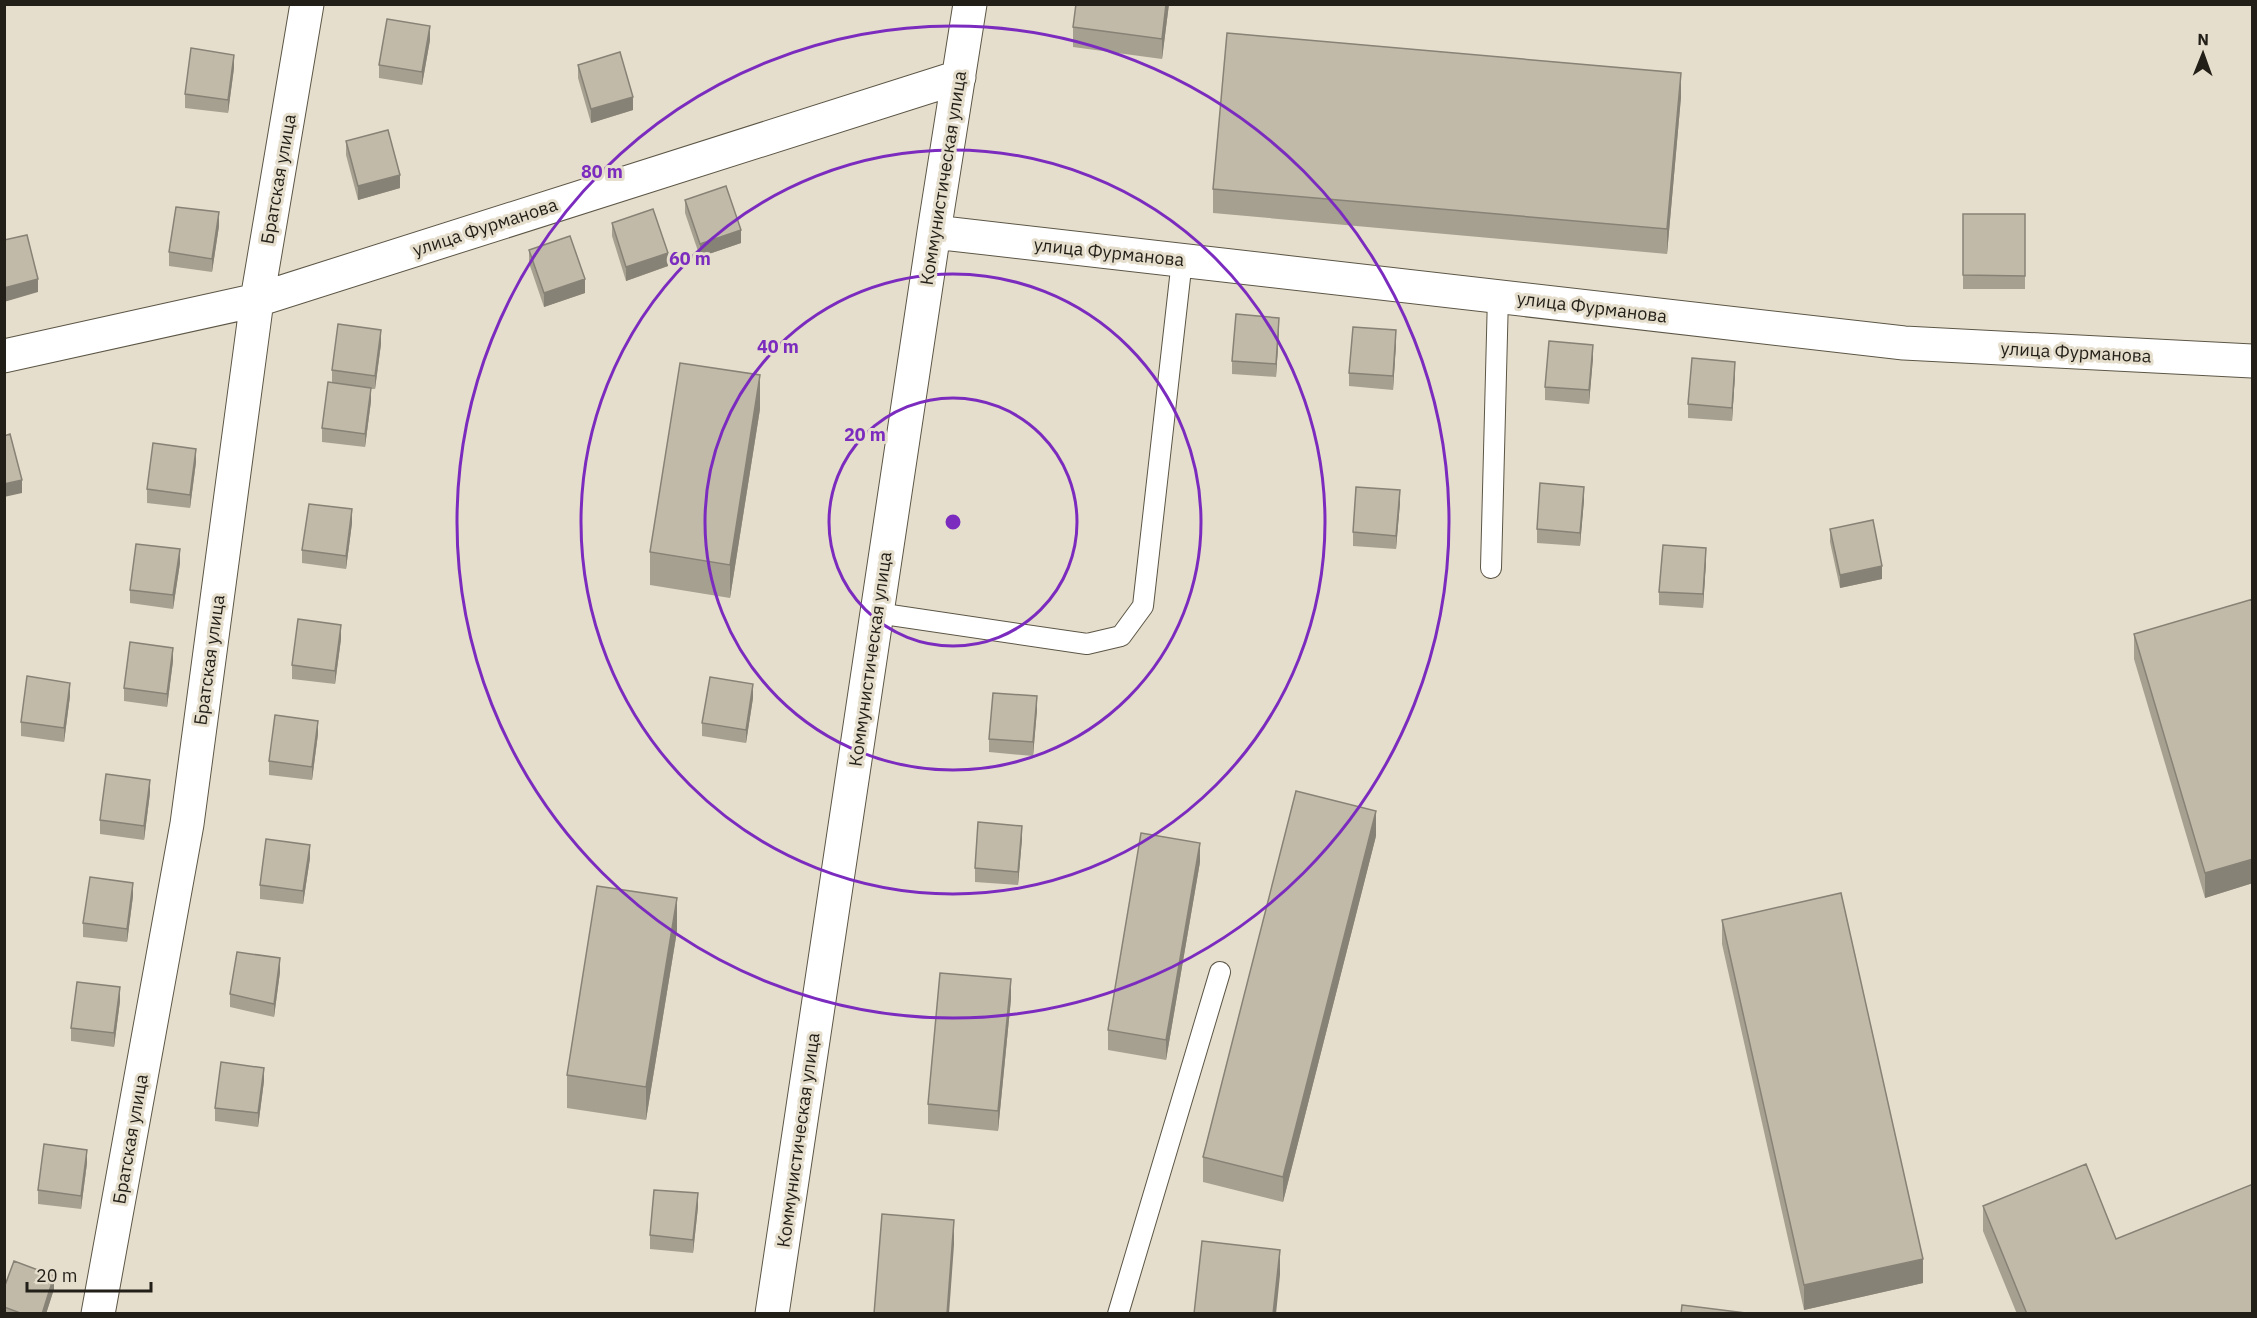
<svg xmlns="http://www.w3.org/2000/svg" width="2257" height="1318" font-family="'IBM Plex Sans',sans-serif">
<rect width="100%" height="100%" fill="#e6decc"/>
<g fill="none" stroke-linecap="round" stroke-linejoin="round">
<defs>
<path id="lane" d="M1491,568L1498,296
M877,613L1087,644L1121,636L1143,606L1182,260
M1118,1314L1220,972"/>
<path id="street" d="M934,232L1904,343L2252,361
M4,356L257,300L959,77
M98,1314L187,824L257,300L307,4
M772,1314L934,232L970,4"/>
</defs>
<use href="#lane" stroke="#5c5646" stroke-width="22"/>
<use href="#street" stroke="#5c5646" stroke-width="35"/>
<use href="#lane" stroke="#fff" stroke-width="20"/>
<use href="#street" stroke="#fff" stroke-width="33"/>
</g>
<path fill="#a6a091" d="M1169,4L1162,59L1073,47V27Z
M430,40L422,85L379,78V65Z
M578,65L633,110L591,123L578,78Z
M234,68L228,113L185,108V94Z
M1681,97L1667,254L1213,213V189Z
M346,141L400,188L358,200L346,155Z
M685,200L741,243L700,257L685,213Z
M1963,214H2025V289H1963Z
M612,223L668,266L626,281L612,236Z
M219,226L212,272L169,266V252Z
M529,250L585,293L544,307L529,263Z
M1279,331L1276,377L1232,374V361Z
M381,344L375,389H371V401L365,447L322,442V428L332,382V370Z
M1396,344L1393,390L1349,386V373Z
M1593,358L1589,404L1545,400V387Z
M1735,375L1732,421L1688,418V404Z
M760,409L730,598L650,585V552Z
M196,462L190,508L147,503V489Z
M1584,500L1580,546L1537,543V529Z
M1400,503L1396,549L1353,546V532Z
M352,523L346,569L302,563V550Z
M1830,529L1882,579L1840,588L1830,542Z
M1706,562L1703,608L1659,605V592Z
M180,563L173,609L130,603V590Z
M2253,599V883L2205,898L2134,659V634Z
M341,639L335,684L292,679V665Z
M173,661L167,707L124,701V688Z
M70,696L64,742L21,736V722Z
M753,698L746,743L702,736V723Z
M1037,710L1033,756L989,752V739Z
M318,734L312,780L269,775V761Z
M150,793L144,840L100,834V820Z
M1376,836L1283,1202L1203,1182V1157Z
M1022,839L1018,885L975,882V868Z
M310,858L303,904L260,899V885Z
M1200,862L1166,1060L1108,1050V1030Z
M133,896L127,942L83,937V923Z
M1722,920L1923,1283L1804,1310L1722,944Z
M677,931L646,1120L567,1108V1075Z
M280,972L274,1017L230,1007V994Z
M1011,999L998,1131L928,1124V1104Z
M120,1001L114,1047L71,1041V1028Z
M264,1081L258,1127L215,1121V1108Z
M87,1163L81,1209L38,1204V1190Z
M1983,1206L2116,1239L2253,1314H2017L1983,1231Z
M698,1207L693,1253L650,1249V1235Z
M4,1288L54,1289L46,1314H4Z"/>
<path fill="#878276" d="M1166,4H1169L1162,59V39Z
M430,26V40L422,85V72Z
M234,55V68L228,113V100Z
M1681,73V97L1667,254V229Z
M633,97V110L591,123V109Z
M400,175V188L358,200V186Z
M219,212V226L212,272V259Z
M741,230V243L700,257V244Z
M668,253V266L626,281V267Z
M38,279V292L4,302V288Z
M585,279V293L544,307V293Z
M1279,318V331L1276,377V364Z
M381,330V344L375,389V376Z
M1396,330V344L1393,390V376Z
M1593,345V358L1589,404V390Z
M1735,362V375L1732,421V408Z
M760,375V409L730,598V565Z
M371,388V401L365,447V434Z
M196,449V462L190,508V495Z
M22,480V493L4,497V484Z
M1584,487V500L1580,546V533Z
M1400,490V503L1396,549V536Z
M352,509V523L346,569V556Z
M1706,548V562L1703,608V594Z
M180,549V563L173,609V595Z
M1882,566V579L1840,588V575Z
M341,625V639L335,684V671Z
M173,648V661L167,707V694Z
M70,683V696L64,742V728Z
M753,684V698L746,743V730Z
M1037,696V710L1033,756V742Z
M318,721V734L312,780V767Z
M150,780V793L144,840V826Z
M1376,811V836L1283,1202V1177Z
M1022,826V839L1018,885V872Z
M1200,843V862L1166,1060V1040Z
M310,845V858L303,904V891Z
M2253,859V883L2205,898V873Z
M133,883V896L127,942V929Z
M677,898V931L646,1120V1087Z
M280,958V972L274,1017V1004Z
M1011,979V999L998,1131V1111Z
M120,987V1001L114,1047V1033Z
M264,1068V1081L258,1127V1113Z
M87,1150V1163L81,1209V1196Z
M698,1193V1207L693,1253V1240Z
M954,1220V1245L949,1314H947Z
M1280,1250V1275L1276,1314H1273Z
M1923,1259V1283L1804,1310V1285Z
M54,1276V1289L46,1314H42Z"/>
<path fill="#c1baa9" stroke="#878276" stroke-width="1.5" d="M1076,4H1166L1162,39L1073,27Z
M387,19L430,26L422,72L379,65Z
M1227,33L1681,73L1667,229L1213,189Z
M191,48L234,55L228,100L185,94Z
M620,52L633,97L591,109L578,65Z
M388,130L400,175L358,186L346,141Z
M726,186L741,230L700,244L685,200Z
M176,207L219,212L212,259L169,252Z
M653,209L668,253L626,267L612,223Z
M1963,214H2025V276L1963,275Z
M27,235L38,279L4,288V240Z
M570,236L585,279L544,293L529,250Z
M1236,314L1279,318L1276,364L1232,361Z
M338,324L381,330L375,376L332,370Z
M1353,327L1396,330L1393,376L1349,373Z
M1549,341L1593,345L1589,390L1545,387Z
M1692,358L1735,362L1732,408L1688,404Z
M680,363L760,375L730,565L650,552Z
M328,382L371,388L365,434L322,428Z
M10,434L22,480L4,484V436Z
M153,443L196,449L190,495L147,489Z
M1540,483L1584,487L1580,533L1537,529Z
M1356,487L1400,490L1396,536L1353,532Z
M309,504L352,509L346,556L302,550Z
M1873,520L1882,566L1840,575L1830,529Z
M136,544L180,549L173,595L130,590Z
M1663,545L1706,548L1703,594L1659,592Z
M2253,599V859L2205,873L2134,634Z
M298,619L341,625L335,671L292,665Z
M130,642L173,648L167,694L124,688Z
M27,676L70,683L64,728L21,722Z
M710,677L753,684L746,730L702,723Z
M993,693L1037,696L1033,742L989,739Z
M275,715L318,721L312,767L269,761Z
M106,774L150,780L144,826L100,820Z
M1296,791L1376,811L1283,1177L1203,1157Z
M978,822L1022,826L1018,872L975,868Z
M1141,833L1200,843L1166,1040L1108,1030Z
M266,839L310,845L303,891L260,885Z
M90,877L133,883L127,929L83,923Z
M597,886L677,898L646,1087L567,1075Z
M1841,893L1923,1259L1804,1285L1722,920Z
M237,952L280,958L274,1004L230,994Z
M940,973L1011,979L998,1111L928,1104Z
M77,982L120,987L114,1033L71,1028Z
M221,1062L264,1068L258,1113L215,1108Z
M44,1144L87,1150L81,1196L38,1190Z
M2086,1164L2116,1239L2253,1184V1314H2027L1983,1206Z
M654,1190L698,1193L693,1240L650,1235Z
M882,1214L954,1220L947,1314H874Z
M1202,1241L1280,1250L1273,1314H1194Z
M14,1261L54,1276L42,1314H23L4,1307V1288Z
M1682,1305L1754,1314H1681Z"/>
<g fill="none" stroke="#7b2cbf" stroke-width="3">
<circle cx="953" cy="522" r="124"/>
<circle cx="953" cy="522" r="248"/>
<circle cx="953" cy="522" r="372"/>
<circle cx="953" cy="522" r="496"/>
</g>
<g text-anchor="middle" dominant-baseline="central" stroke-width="6" stroke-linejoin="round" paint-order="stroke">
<g font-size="18" fill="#221f18" stroke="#e6decc">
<text transform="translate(943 178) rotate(-81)">Коммунистическая улица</text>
<text transform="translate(278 179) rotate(-80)">Братская улица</text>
<text transform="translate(485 227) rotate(-18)">улица Фурманова</text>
<text transform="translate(1109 252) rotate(6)">улица Фурманова</text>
<text transform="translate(1592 307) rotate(7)">улица Фурманова</text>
<text transform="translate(2076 352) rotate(3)">улица Фурманова</text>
<text transform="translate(870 659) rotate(-82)">Коммунистическая улица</text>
<text transform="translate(209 660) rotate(-82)">Братская улица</text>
<text transform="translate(130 1139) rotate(-80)">Братская улица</text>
<text transform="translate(798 1140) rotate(-82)">Коммунистическая улица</text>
</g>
</g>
<circle cx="953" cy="522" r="9" fill="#7b2cbf" stroke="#e6decc" stroke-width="3"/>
<g font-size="18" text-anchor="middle" font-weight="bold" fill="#7b2cbf" stroke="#e6decc" stroke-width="6" stroke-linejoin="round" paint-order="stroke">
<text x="602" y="178">80 m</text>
<text x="690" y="265">60 m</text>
<text x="778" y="353">40 m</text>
<text x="865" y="441">20 m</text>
</g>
<rect width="2257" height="1318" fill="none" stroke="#221f18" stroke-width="12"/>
<g transform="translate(2203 54) rotate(1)" stroke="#e6decc" stroke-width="4.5" paint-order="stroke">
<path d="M0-4.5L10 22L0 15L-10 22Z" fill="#221f18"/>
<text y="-9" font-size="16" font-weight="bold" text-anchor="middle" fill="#221f18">N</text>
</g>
<path d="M27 1282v9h124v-9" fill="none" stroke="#221f18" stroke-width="3"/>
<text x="36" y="1282" font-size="18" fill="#221f18" stroke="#e6decc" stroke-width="4.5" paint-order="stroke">20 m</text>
</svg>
